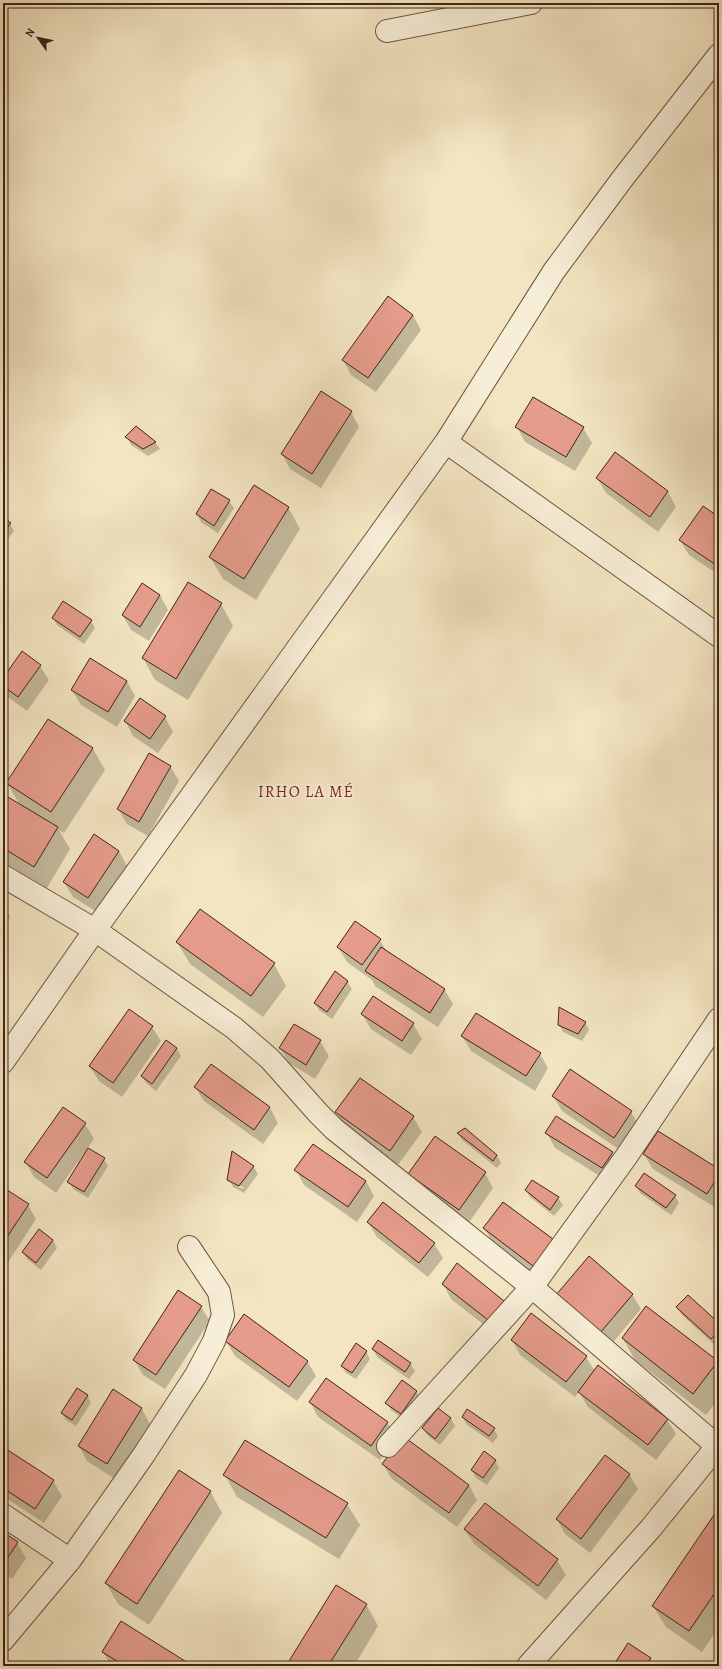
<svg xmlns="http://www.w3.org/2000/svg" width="722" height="1669" font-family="Alegreya,serif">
<rect width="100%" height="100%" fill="#f3e5c1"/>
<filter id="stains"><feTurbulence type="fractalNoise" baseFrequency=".005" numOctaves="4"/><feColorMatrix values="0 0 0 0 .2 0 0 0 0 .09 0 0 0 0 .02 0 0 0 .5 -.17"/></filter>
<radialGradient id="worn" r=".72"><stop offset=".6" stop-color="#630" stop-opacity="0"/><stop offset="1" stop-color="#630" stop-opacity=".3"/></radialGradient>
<path fill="#0003" fill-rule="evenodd" d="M413,315L421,330L376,392L351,375L343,360Z
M351,412L359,427L321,488L290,469L282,454Z
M136,427L155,442L160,449L148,456L131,445L127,437Z
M517,427L583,428L592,443L575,471L525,442Z
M615,454L668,492L676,507L658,532L606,493L597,478Z
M229,501L234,508L218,533L201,522L197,514Z
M288,507L300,529L256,600L223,579L210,557Z
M3,518L10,524L14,531L3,545Z
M719,518V575L689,555L680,540Z
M142,584L160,595L168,610L149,641L131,630L123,616Z
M221,604L233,626L188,700L155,680L143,658Z
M53,618L91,621L95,628L84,644L57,625Z
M40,666L49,680L27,711L9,698L3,688V680Z
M127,681L135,696L117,727L81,705L72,690Z
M165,717L173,732L158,753L133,736L125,721Z
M48,720L93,749L105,770L64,833L59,830L70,849L47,888L3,862V795L20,805L7,783Z
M3,730L7,736L3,756Z
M170,766L179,781L148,836L127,824L118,809Z
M119,851L127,866L97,912L73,897L64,882Z
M3,904L10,917L3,928Z
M380,940L387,952L444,989L453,1004L438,1027L375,986L372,980L347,962L338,947Z
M177,942L274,964L286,986L263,1017L190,964Z
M3,968L8,977L3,985Z
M347,981L352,989L332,1019L319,1010L315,1003Z
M362,1014L413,1024L422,1039L411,1055L371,1029Z
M585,1022L589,1030L582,1041L563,1032L559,1025Z
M152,1027L161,1041L122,1097L99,1081L90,1067Z
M462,1036L540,1054L548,1068L535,1091L471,1051Z
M166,1041L177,1049L181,1056L156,1091L146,1083L142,1076Z
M320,1041L329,1056L315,1079L289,1063L280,1048Z
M211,1065L270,1108L278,1123L263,1144L204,1101L195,1087Z
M570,1071L631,1112L640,1127L623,1152L562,1111L553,1096Z
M360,1079L413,1117L422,1132L398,1165L345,1127L336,1112Z
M85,1124L94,1139L87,1149L104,1159L108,1166L88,1198L73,1189L69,1182L88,1150L87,1149L56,1193L34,1177L26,1163Z
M458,1133L497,1155L501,1163L497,1168L462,1140Z
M547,1133L612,1153L621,1167L611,1183L555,1148Z
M313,1145L366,1181L374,1196L357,1222L304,1185L296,1170Z
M644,1154L719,1170V1203L716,1208L653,1169Z
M253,1166L258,1174L244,1193L233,1187L229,1179ZM232,1181L244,1188L243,1189L232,1183Z
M485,1173L493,1188L468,1224L418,1189L409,1174Z
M532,1181L558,1198L563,1205L554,1216L530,1197L526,1190Z
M636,1186L675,1196L679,1203L671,1215L640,1193Z
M3,1191L28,1205L36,1219L3,1270Z
M368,1222L434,1244L443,1258L428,1277L377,1237Z
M484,1228L556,1243L545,1283L493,1243Z
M53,1240L57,1248L41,1270L27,1259L23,1252Z
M443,1284L503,1301L512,1316L497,1335L451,1299Z
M632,1294L641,1309L609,1347L566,1310Z
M201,1307L210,1321L165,1389L143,1375L134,1360Z
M677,1307L719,1325V1342L716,1346L682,1315Z
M647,1308L719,1365V1398L706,1415L635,1360L623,1339Z
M512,1340L586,1357L595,1371L667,1420L676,1434L656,1460L588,1407L579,1392L575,1397L520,1355Z
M226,1341L307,1361L316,1376L297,1401L235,1356Z
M373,1349L410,1363L415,1371L409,1379L377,1357Z
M366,1351L370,1359L356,1379L346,1373L342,1366Z
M416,1391L420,1399L405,1420L391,1410L387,1403Z
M87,1395L91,1403L76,1426L66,1420L62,1413Z
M310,1402L387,1422L396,1437L380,1460L318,1417Z
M142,1409L150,1424L115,1479L87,1461L79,1446Z
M438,1409L451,1419L455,1426L440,1445L427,1435L423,1428Z
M463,1418L494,1429L498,1436L493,1443L467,1425Z
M3,1448L53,1481L62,1496L44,1523L3,1496Z
M495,1460L499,1468L487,1485L476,1478L472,1470Z
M383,1464L469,1485L477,1500L457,1527L392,1479Z
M629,1474L638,1489L590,1553L565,1534L557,1519Z
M225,1475L347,1504L360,1525L339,1559L237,1497Z
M210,1491L222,1513L149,1625L118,1604L106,1583Z
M718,1510L719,1627L702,1652L666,1627L653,1606Z
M465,1530L557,1560L566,1575L546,1600L474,1544Z
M3,1533L17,1543L26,1558L12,1579L3,1573Z
M366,1604L378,1626L354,1666H288Z
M103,1652L192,1666H111Z
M650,1659L654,1666H614Z"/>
<path fill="#e59c8b" stroke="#412415" d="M388,296L413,315L368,378L342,360Z
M321,391L352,411L312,474L281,454Z
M533,397L584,427L566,457L515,427Z
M136,426L156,442L143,449L125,437Z
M615,452L668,491L650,517L596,478Z
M254,485L289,507L244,579L209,557Z
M211,489L230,500L214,526L196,514Z
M703,506L719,517V567L679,540Z
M3,517L11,523L3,533Z
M188,582L222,603L176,679L142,658Z
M142,583L160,595L140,627L122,615Z
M63,601L92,620L80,637L52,618Z
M22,651L41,665L18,697L3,686V678Z
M90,658L127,681L108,712L71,690Z
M140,698L166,716L150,739L124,721Z
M48,719L93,748L51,812L6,783Z
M149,753L171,766L139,822L117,809Z
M3,794L58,827L34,867L3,848Z
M94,834L119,851L88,898L63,882Z
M200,909L275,963L251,996L176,942Z
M355,921L381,939L362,965L337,947Z
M381,947L445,989L430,1013L365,971Z
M335,971L348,981L327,1012L314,1003Z
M373,996L414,1023L402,1041L361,1014Z
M559,1007L586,1022L578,1034L558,1025Z
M129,1009L153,1026L113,1083L89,1066Z
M476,1013L541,1053L526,1076L461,1036Z
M294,1024L321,1040L306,1065L279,1048Z
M166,1040L177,1048L152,1084L141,1076Z
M211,1064L270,1107L254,1130L194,1087Z
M570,1069L632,1111L614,1138L552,1096Z
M360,1078L414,1116L390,1151L335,1112Z
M63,1107L86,1123L47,1178L24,1162Z
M556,1116L613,1152L602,1168L545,1133Z
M465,1128L497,1155L493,1161L457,1133Z
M658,1131L719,1169V1175L707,1194L643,1154Z
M435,1136L486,1172L459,1210L408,1174Z
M313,1144L366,1181L348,1207L294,1170Z
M88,1148L105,1158L84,1192L67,1182Z
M232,1151L254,1166L239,1186L227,1180Z
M644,1173L676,1195L666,1208L635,1186Z
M532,1180L559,1197L550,1210L525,1190Z
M4,1188L29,1204L3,1243V1190Z
M383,1202L435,1243L419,1263L367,1222Z
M503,1202L557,1242L537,1269L483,1228Z
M39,1229L53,1240L36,1263L22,1252Z
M589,1256L633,1294L600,1333L556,1295Z
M457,1263L504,1301L488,1320L442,1284Z
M178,1290L202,1306L156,1375L133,1360Z
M688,1295L719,1323V1331L711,1339L676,1307Z
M646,1306L718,1361L693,1394L622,1338Z
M531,1313L587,1356L566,1382L511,1340Z
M244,1314L308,1361L289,1387L225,1341Z
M378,1340L411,1363L405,1372L372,1349Z
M356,1343L367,1351L352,1373L341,1366Z
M598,1365L668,1419L648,1445L578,1392Z
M326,1378L388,1422L371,1446L309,1402Z
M402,1380L417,1391L401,1414L385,1403Z
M77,1388L88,1395L72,1420L61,1413Z
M113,1389L142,1408L107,1464L78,1446Z
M438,1408L451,1418L435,1439L422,1428Z
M467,1409L495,1428L489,1436L462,1417Z
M403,1436L469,1485L449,1513L382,1464Z
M245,1440L348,1503L326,1538L223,1475Z
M3,1447L54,1480L35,1509L3,1488Z
M484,1451L496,1460L483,1478L471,1470Z
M605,1455L630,1474L581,1539L556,1519Z
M179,1470L211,1491L137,1604L105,1583Z
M485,1503L558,1559L538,1586L464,1529Z
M718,1509L719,1587L689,1631L652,1606Z
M3,1532L18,1542L3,1565Z
M336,1585L367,1604L328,1666H286Z
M121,1621L193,1666H125L102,1652Z
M628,1643L651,1658L646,1666H613Z"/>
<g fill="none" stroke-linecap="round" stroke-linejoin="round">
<defs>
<path id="minor" d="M387,31L531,3
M446,442L719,636
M3,876L95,930L234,1028L270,1059L318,1113L334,1129L532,1287L717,1446
M3,1062L95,930L446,442L554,271L623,178L719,55
M388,1446L532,1287L626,1157L719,1019
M3,1515L70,1560
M3,1640L70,1560L143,1456L196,1375L214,1341L223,1315L219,1292L189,1247
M528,1666L651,1528L719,1444"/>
</defs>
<use href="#minor" stroke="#6e5440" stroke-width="24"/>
<use href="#minor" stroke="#f7eed7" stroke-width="22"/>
</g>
<g text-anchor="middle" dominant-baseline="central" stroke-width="3.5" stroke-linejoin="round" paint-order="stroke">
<g font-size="16" letter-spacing="1" fill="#7a1f14" stroke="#f7eed7">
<text x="306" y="792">IRHO LA MÉ</text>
</g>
</g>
<rect width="722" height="1669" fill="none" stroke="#f3e5c1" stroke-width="16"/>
<rect x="4" y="4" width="714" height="1661" fill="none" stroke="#412415" stroke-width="2"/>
<rect x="8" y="8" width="706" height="1653" fill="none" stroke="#412415"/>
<g transform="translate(38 38) rotate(303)" stroke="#f7eed7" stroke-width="3" paint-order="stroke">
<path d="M0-3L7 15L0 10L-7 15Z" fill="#412415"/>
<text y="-6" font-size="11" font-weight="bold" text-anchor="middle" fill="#412415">N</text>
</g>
<rect width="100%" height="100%" filter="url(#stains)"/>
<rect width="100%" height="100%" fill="url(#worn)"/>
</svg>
